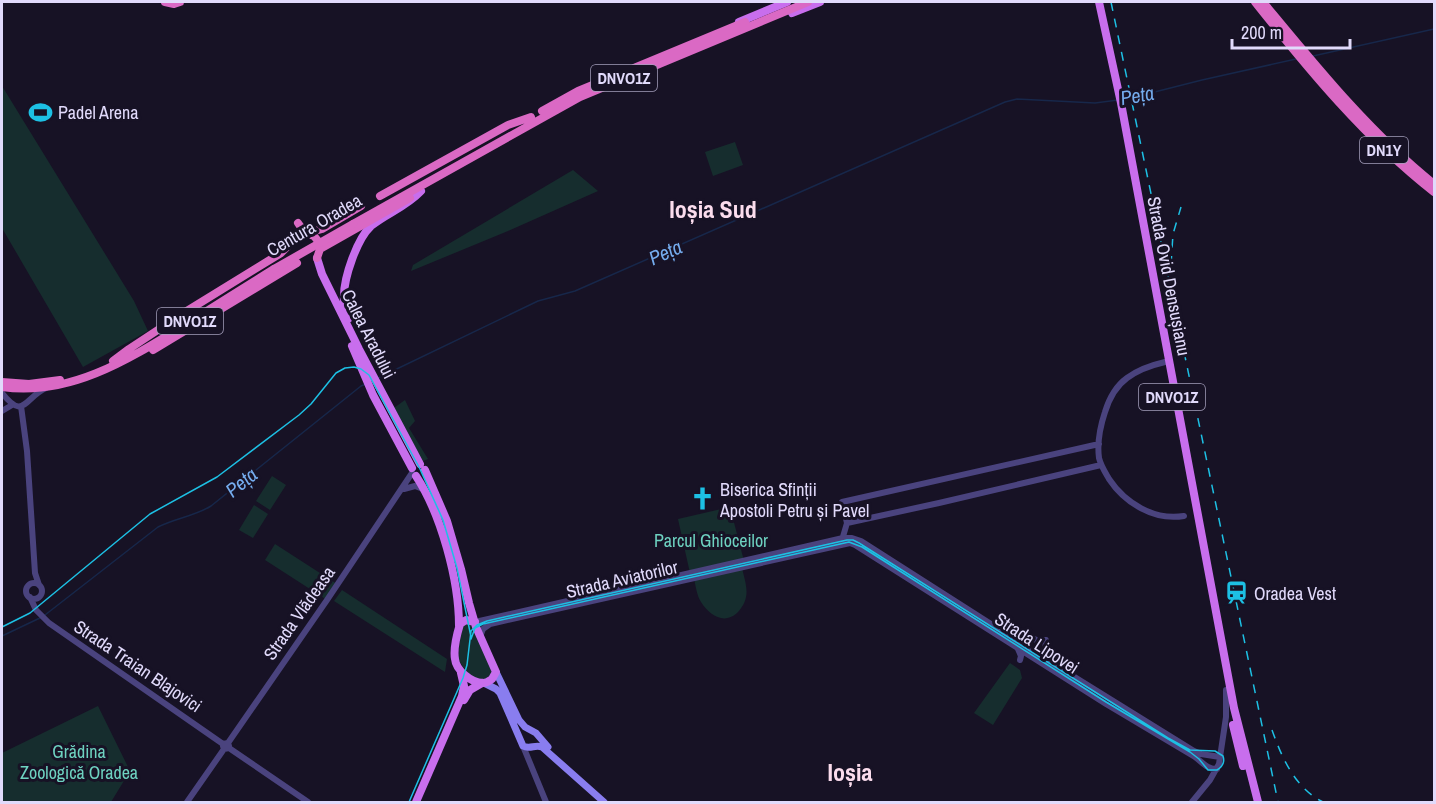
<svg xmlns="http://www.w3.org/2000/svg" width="1436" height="804" font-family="'Archivo Narrow',sans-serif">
<rect width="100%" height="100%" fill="#171225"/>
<path fill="#162d2e" d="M2,86L134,301L148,331L83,367L2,228Z
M735,142L743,165L713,176L705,152Z
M573,170L598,191L508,231L411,271L413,265Z
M405,400L415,421L409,428L428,459L423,461L418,458L391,410Z
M272,476L286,485L270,510L256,501Z
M254,505L268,514L253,538L239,530Z
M730,507L744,561L690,573L678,519Z
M275,544L337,584L327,600L265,560Z
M742,568C744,577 748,588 746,597C745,603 741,609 737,613C724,625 709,615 701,602C697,596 696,587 694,579Z
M342,590L447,659L445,672L334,601Z
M466,623L474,625L492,672C482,691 462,670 458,657L462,626Z
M1010,663L1020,670L1022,678L993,725L974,713Z
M98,706L130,771L111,802H2V753Z"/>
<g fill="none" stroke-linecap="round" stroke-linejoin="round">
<path stroke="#17274a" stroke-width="1.5" d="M1313,56L1434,29
M1123,100L1202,80L1296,59
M378,378L538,301L575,291L1005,102L1017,99L1095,103L1118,100
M45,615L158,527C176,518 195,516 211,506L361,386L366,384
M2,636L42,617"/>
<path stroke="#4a437e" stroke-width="6" d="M1165,362C1152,365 1139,369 1127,378C1116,386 1109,399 1105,412C1100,427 1097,443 1099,458C1101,466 1105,472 1109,479C1125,503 1154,521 1184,516
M2,393C24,421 24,398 46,388
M21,406L27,451L35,573L39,585
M2,411L12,405
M404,489L415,486L423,489
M847,523L939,503L1101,465
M842,540L847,523L842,502L1099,444
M26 591a8 8 0 1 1 16 0a8 8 0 1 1-16 0Z
M30,597L36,610L49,623L223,744
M475,622L843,538H852L861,541L1052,663L1194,751L1201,754L1220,757
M480,637L483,629L490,624L850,543L855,545L1106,704L1195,757C1202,762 1208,770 1217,769
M1026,647L1033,638L1039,642L1046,640L1045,651L1050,661
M1018,649L1021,656L1020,660
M228,743L327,600L412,473
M523,746L546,802
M229,748L308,802
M187,802L224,749L229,748V746L228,743L223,744V746L224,749
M1192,802L1210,780L1219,764L1226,717V690"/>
<path stroke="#897def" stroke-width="7" d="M496,672L519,720L525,727L536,733L548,747
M484,683L496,689L500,693L523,746C530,750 535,744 542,747L604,802"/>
<path stroke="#c86eed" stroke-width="8" d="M1099,2L1121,103L1234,708L1258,802
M792,13L820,2
M739,22L787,2
M317,258L322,274L359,349L420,464
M348,319C345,311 343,304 344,296C344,277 357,239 371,226C387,213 406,207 421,191
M352,346L373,395L412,468
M425,470L447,521L461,569L469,603L476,627L496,672L492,679C489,681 487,683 483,683C471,683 456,670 455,659C453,648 457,634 460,624L466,620L475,622
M416,476C441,514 459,580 459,626
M464,700L470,690L482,683
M1233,725L1243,766
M416,802L462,696L464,686L461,673"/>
<path stroke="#da69c4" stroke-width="8" d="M165,2L174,4L180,2
M1255,2C1309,70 1365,138 1434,192
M1263,2C1316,66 1369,132 1434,184
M634,68L745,22
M542,111L578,91L612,77
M380,196L508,125L531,117
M298,223L305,233L314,236L318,241L320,249L317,258
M353,224L580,97L808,2
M308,233L322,229L361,206
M320,249L410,198
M153,350L297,263
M113,361L129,349L182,314L281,253L288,246
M2,382L29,384L60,380
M2,387C71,397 131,358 188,323C216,305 245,287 274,269"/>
<path stroke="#1dc0e4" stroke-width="1.5" d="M2,627L30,613L150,514L217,477L299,415L311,404L336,373L345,368L354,367L361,369L369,375L420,469L443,520L457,568L471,637
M409,802L463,678L467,665L471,631L477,625L487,621L847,540H853L859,543L1168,738L1190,750L1215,751L1223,756C1225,762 1222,767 1217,770H1208L1199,759L1190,752L1106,702L862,547L849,542L483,624L475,628L471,639"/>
<path stroke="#1dc0e4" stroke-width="1.5" stroke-dasharray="9 8" stroke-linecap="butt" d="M1111,2L1278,802
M1171,265L1173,234L1181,207
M1272,730C1282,758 1295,788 1323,802"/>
<path stroke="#da69c4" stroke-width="8" d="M274,269L353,224"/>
</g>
<defs>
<symbol id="stadium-bare" viewBox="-9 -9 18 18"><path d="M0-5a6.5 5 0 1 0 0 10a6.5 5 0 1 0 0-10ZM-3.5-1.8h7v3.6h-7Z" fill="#1dc0e4" stroke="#171225" stroke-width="2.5" paint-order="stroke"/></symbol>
<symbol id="church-bare" viewBox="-9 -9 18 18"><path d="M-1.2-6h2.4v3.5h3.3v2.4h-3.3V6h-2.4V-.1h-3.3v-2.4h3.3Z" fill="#1dc0e4" stroke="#171225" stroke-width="2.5" paint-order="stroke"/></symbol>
<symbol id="station-bare" viewBox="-9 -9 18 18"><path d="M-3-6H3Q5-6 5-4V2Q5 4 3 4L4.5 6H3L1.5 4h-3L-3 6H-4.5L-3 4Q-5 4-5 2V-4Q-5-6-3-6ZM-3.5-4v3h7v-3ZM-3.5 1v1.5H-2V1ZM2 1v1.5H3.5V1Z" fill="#1dc0e4" stroke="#171225" stroke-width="2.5" paint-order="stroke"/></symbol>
</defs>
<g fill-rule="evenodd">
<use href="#stadium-bare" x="24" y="96" width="33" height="33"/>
<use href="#church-bare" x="686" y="482" width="33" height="33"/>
<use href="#station-bare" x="1220" y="576" width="33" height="33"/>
</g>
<g text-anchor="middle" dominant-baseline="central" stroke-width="6" stroke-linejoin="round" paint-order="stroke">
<g fill="#171225" stroke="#a49ebb" stroke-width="1.5">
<rect x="591" y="65" width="66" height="26" rx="4.5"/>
<rect x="1360" y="137" width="48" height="26" rx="4.5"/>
<rect x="157" y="308" width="66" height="26" rx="4.5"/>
<rect x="1139" y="384" width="66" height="26" rx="4.5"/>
</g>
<g font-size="16" font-weight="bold" fill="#e1dafb">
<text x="624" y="78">DNVO1Z</text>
<text x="1384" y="150">DN1Y</text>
<text x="190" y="321">DNVO1Z</text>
<text x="1172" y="397">DNVO1Z</text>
</g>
<g font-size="18" fill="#e1dafb" stroke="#171225" text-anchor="start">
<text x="58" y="112">Padel Arena</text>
<text x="720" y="489">Biserica Sfinții<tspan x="720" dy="21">Apostoli Petru și Pavel</tspan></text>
<text x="1254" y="593">Oradea Vest</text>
</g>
<g font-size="18" fill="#e1dafb" stroke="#171225">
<text transform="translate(314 225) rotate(-30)">Centura Oradea</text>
<text transform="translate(1169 276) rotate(79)">Strada Ovid Densușianu</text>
<text transform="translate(369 334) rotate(63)">Calea Aradului</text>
<text transform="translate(622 579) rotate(-13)">Strada Aviatorilor</text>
<text transform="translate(299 613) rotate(-55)">Strada Vlădeasa</text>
<text transform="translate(1037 643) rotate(33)">Strada Lipovei</text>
<text transform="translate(138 666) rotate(34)">Strada Traian Blajovici</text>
</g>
<g font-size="18" fill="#6ed2c1" stroke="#171225">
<text x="711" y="540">Parcul Ghioceilor</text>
<text x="79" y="751">Grădina<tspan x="79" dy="21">Zoologică Oradea</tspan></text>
</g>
<g font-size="20" font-style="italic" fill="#75acee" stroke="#171225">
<text transform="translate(1137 95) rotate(-10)">Peța</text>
<text transform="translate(665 252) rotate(-24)">Peța</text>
<text transform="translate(241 482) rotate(-39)">Peța</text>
</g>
<g font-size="24" font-weight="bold" fill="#fbdced" stroke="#171225">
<text x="713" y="209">Ioșia Sud</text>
<text x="850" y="772">Ioșia</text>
</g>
</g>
<rect width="1436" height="804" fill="none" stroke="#e1dafb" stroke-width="6"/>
<path d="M1232 39v9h118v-9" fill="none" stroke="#e1dafb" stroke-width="3"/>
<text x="1241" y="39" font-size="18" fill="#e1dafb" stroke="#171225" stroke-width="4.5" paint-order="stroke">200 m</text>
</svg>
